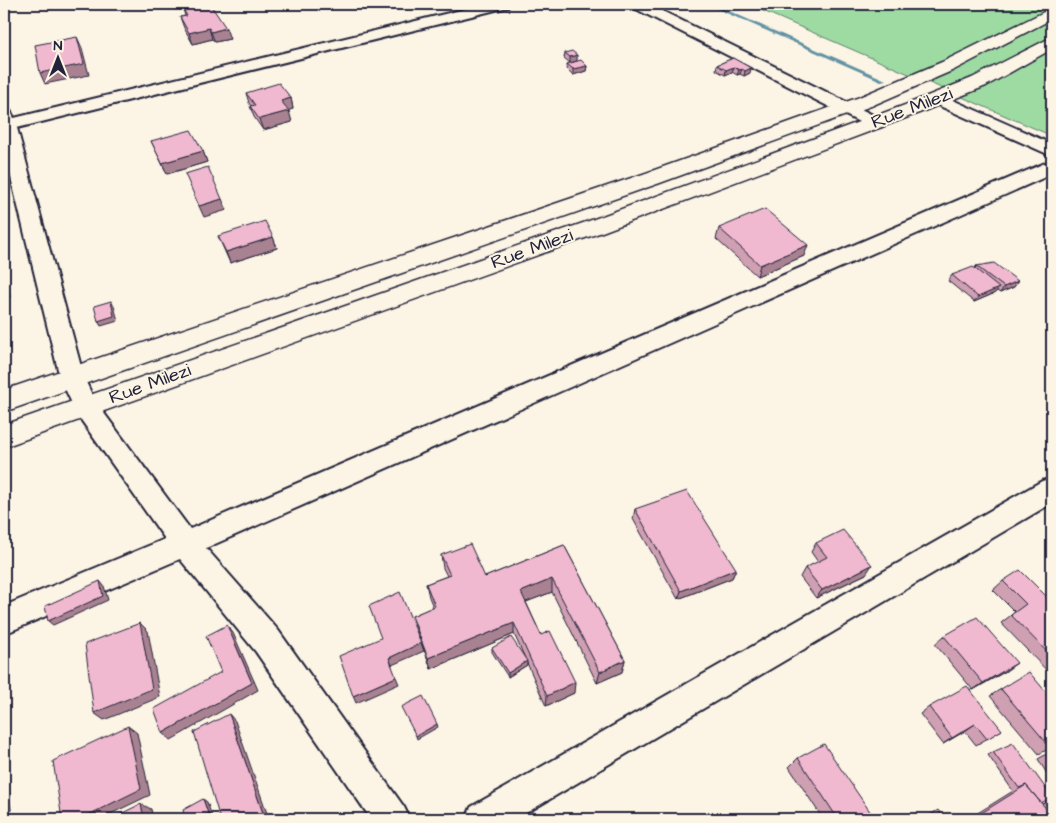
<svg xmlns="http://www.w3.org/2000/svg" width="1056" height="823" font-family="'Architects Daughter',sans-serif">
<rect width="100%" height="100%" fill="#fcf5e5"/>
<filter id="ink" filterUnits="userSpaceOnUse"><feTurbulence type="fractalNoise" baseFrequency=".02" numOctaves="2"/><feDisplacementMap in="SourceGraphic" scale="10" xChannelSelector="R" yChannelSelector="G"/><feConvolveMatrix kernelMatrix="1 2 1 2 8 2 1 2 1" color-interpolation-filters="sRGB"/></filter>
<g filter="url(#ink)">
<path fill="#9edba3" stroke="#607e6f" d="M747,4H1052V136Z"/>
<g fill="none" stroke-linecap="round" stroke-linejoin="round">
<path fill="#6292a4" fill-rule="evenodd" d="M706,4H713L886,80L881,81Z
M982,123L1048,152L1049,153L1046,155L1044,154L980,126V124Z"/>
<defs>
<path id="street" d="M486,4H510L508,7L17,128L84,378L95,401L190,529L1045,163L1052,161V174L206,548L278,630L404,807L410,819H371L256,652L180,559L4,634V606L165,539L77,414L60,378L4,149V109L10,110L14,118Z
M630,4H648L881,119L884,123L881,127L875,128L869,127L632,7Z
M939,94L1052,144V156L933,103L930,99L933,95Z
M1052,478V503L516,819H466L471,807L1042,481Z"/>
<path id="secondary" d="M1052,8V19L954,70L871,106L660,183L4,412V390L646,173L857,98L942,62Z
M1052,37V49L986,86L919,113L602,232L4,447V425L586,222L905,105L972,78Z"/>
</defs>
<use href="#street" stroke="#22223b" stroke-width="4"/>
<use href="#secondary" stroke="#22223b" stroke-width="3"/>
<use href="#street" fill="#fcf5e5" fill-rule="evenodd"/>
<use href="#secondary" fill="#fcf5e5" fill-rule="evenodd"/>
</g>
<path fill="#cf9fb2" stroke="#22223b" d="M184,5L230,39L215,42L212,39L193,44L184,28L180,17L185,16L183,9H185Z
M565,53L577,61L570,63L564,58Z
M733,58L750,73L744,76L740,74L737,75L732,72L725,75L716,70L717,65Z
M567,64L587,66L586,71L573,75L567,69Z
M246,93L291,98L293,109L288,110L292,122L263,130L254,117L250,106H251L249,103Z
M151,141L203,151L207,162L167,174Z
M719,228L804,256L757,276L716,239Z
M218,236L273,237L277,248L230,263Z
M976,266L1018,281L1014,287L1000,293L997,291L995,293L974,302L948,281L952,275L975,269Z
M635,509L736,569L732,578L678,599L633,519Z
M816,543L866,574L816,598L800,577L805,568L818,562L811,552Z
M564,545L625,660L622,672L597,683L552,592L526,602L541,635L574,693L546,706L527,663V665L508,677L492,652V648L525,658L514,634L431,669L416,628L412,616L433,607L429,597L426,584L447,576L443,568L441,555L485,577Z
M1003,581L1052,602V676L1001,623L1015,612L993,590Z
M944,636L1006,671L973,690L935,644Z
M1001,689L1052,747L1039,754L990,696Z
M929,707L1002,730L976,745L965,731L943,744L920,714Z
M1052,751V782L1038,759Z
M993,752L1042,804L1052,800V819H1043L1041,816L1037,819H968L1013,791L988,755Z
M798,758L875,819H823L789,767Z"/>
<path fill="#a98291" stroke="#22223b" d="M209,28L212,39L193,44L189,33Z
M226,28L230,39L215,42L211,32Z
M77,37L82,48L89,75L45,84L40,73Z
M577,55V61L570,63V57Z
M587,66L586,71L573,75V69Z
M734,67L732,72L725,75L726,70Z
M751,68L750,73L744,76L745,71Z
M742,69L740,74L737,75L739,70Z
M291,98L293,109L284,112L281,101Z
M289,111L292,122L263,130L259,119Z
M203,151L207,162L167,174L162,163Z
M222,199L227,210L204,217L199,206Z
M273,237L277,248L230,263L226,252Z
M808,245L804,256L757,276L760,265Z
M4,270L5,272L10,297L4,299Z
M1018,281L1014,287L1000,293L1004,287Z
M999,288L995,293L974,302L978,297Z
M111,301L114,306L118,321L101,326L98,321Z
M872,565L866,574L816,598L822,590Z
M736,569L732,578L678,599L681,591Z
M552,579V592L521,604V592Z
M100,581L104,586L108,600L53,625L48,621Z
M140,623L148,631L160,697L104,720L94,713Z
M514,623V634L431,669L428,658Z
M227,625L233,633L258,690L171,740L163,733L252,683Z
M421,643L424,651L392,665L389,658Z
M625,660L622,672L597,683L600,672Z
M527,661V665L508,677V673Z
M1017,663L1006,671L973,690L983,683Z
M396,677L399,684L356,703L353,696Z
M575,682L574,693L546,706L547,696Z
M229,714L235,721L269,819H265Z
M437,724L438,727L417,739L416,736Z
M975,724L965,731L943,744L952,738Z
M128,726L137,733L150,795L100,819H80Z
M4,746L12,819H4Z
M203,799L207,802L213,819H210Z
M141,804L151,809L153,819H144Z"/>
<path fill="#f1b9cf" stroke="#22223b" d="M190,4H210L226,28L211,32L209,28L189,33L180,17L187,16L183,9L186,8L184,5Z
M77,37L84,64L40,73L35,45Z
M572,51L577,55L570,57L565,53Z
M733,58L751,68L745,71L742,69L739,70L734,67L726,70L717,65Z
M581,60L587,66L573,69L567,64Z
M279,83L291,98L281,101L289,111L259,119L250,106L255,105L246,93Z
M191,130L203,151L162,163L151,141Z
M208,167L222,199L199,206L185,174Z
M765,209L808,245L760,265L719,228Z
M265,221L273,237L226,252L218,236Z
M994,263L1018,281L1004,287L976,266Z
M973,267L999,288L978,297L952,275Z
M111,301L114,316L98,321L94,306Z
M687,491L736,569L681,591L635,509Z
M843,530L872,565L822,590L805,568L827,557L816,543Z
M470,544L485,577L564,545L625,660L600,672L552,579L521,592L541,635L550,631L575,682L547,696L514,623L428,658L412,616L435,606L426,584L450,575L441,555Z
M1020,570L1052,602V657L1011,615L1026,604L1003,581Z
M100,581L103,596L48,621L45,606Z
M400,592L421,643L389,658L396,677L353,696L339,656L381,638L369,606Z
M977,617L1017,663L983,683L944,636Z
M140,623L152,689L94,713L85,644Z
M227,625L252,683L163,733L154,709L221,672L206,636Z
M511,637L527,661L508,673L492,648Z
M1029,672L1052,699V747L1051,748L1001,689Z
M967,686L1002,730L987,739L975,724L952,738L929,707Z
M423,696L437,724L416,736L401,707Z
M229,714L265,819H220L194,732Z
M128,726L141,789L80,819H62L53,761Z
M1013,743L1052,797L1041,803L1026,785L1019,788L993,752Z
M824,744L875,819H838L798,758Z
M1026,785L1049,812L1037,819H972Z
M203,799L210,819H185L183,810Z
M141,804L144,819H110Z
M938,810L945,819H923Z"/>
</g>
<g text-anchor="middle" dominant-baseline="central" stroke-width="4" stroke-linejoin="round" paint-order="stroke">
<g font-size="19" fill="#22223b" stroke="#fcf5e5">
<text transform="translate(912 108) rotate(-21)">Rue Milezi</text>
<text transform="translate(532 249) rotate(-20)">Rue Milezi</text>
<text transform="translate(150 384) rotate(-20)">Rue Milezi</text>
</g>
</g>
<rect width="1056" height="823" fill="none" stroke="#fcf5e5" stroke-width="20"/>
<rect x="10" y="10" width="1036" height="803" fill="none" stroke="#22223b" stroke-width="2" filter="url(#ink)"/>
<g transform="translate(58 58)" stroke="#fcf5e5" stroke-width="4" paint-order="stroke">
<path d="M0-4L9 19L0 12L-9 19Z" fill="#22223b"/>
<text y="-8" font-size="14" font-weight="bold" text-anchor="middle" fill="#22223b">N</text>
</g>
</svg>
